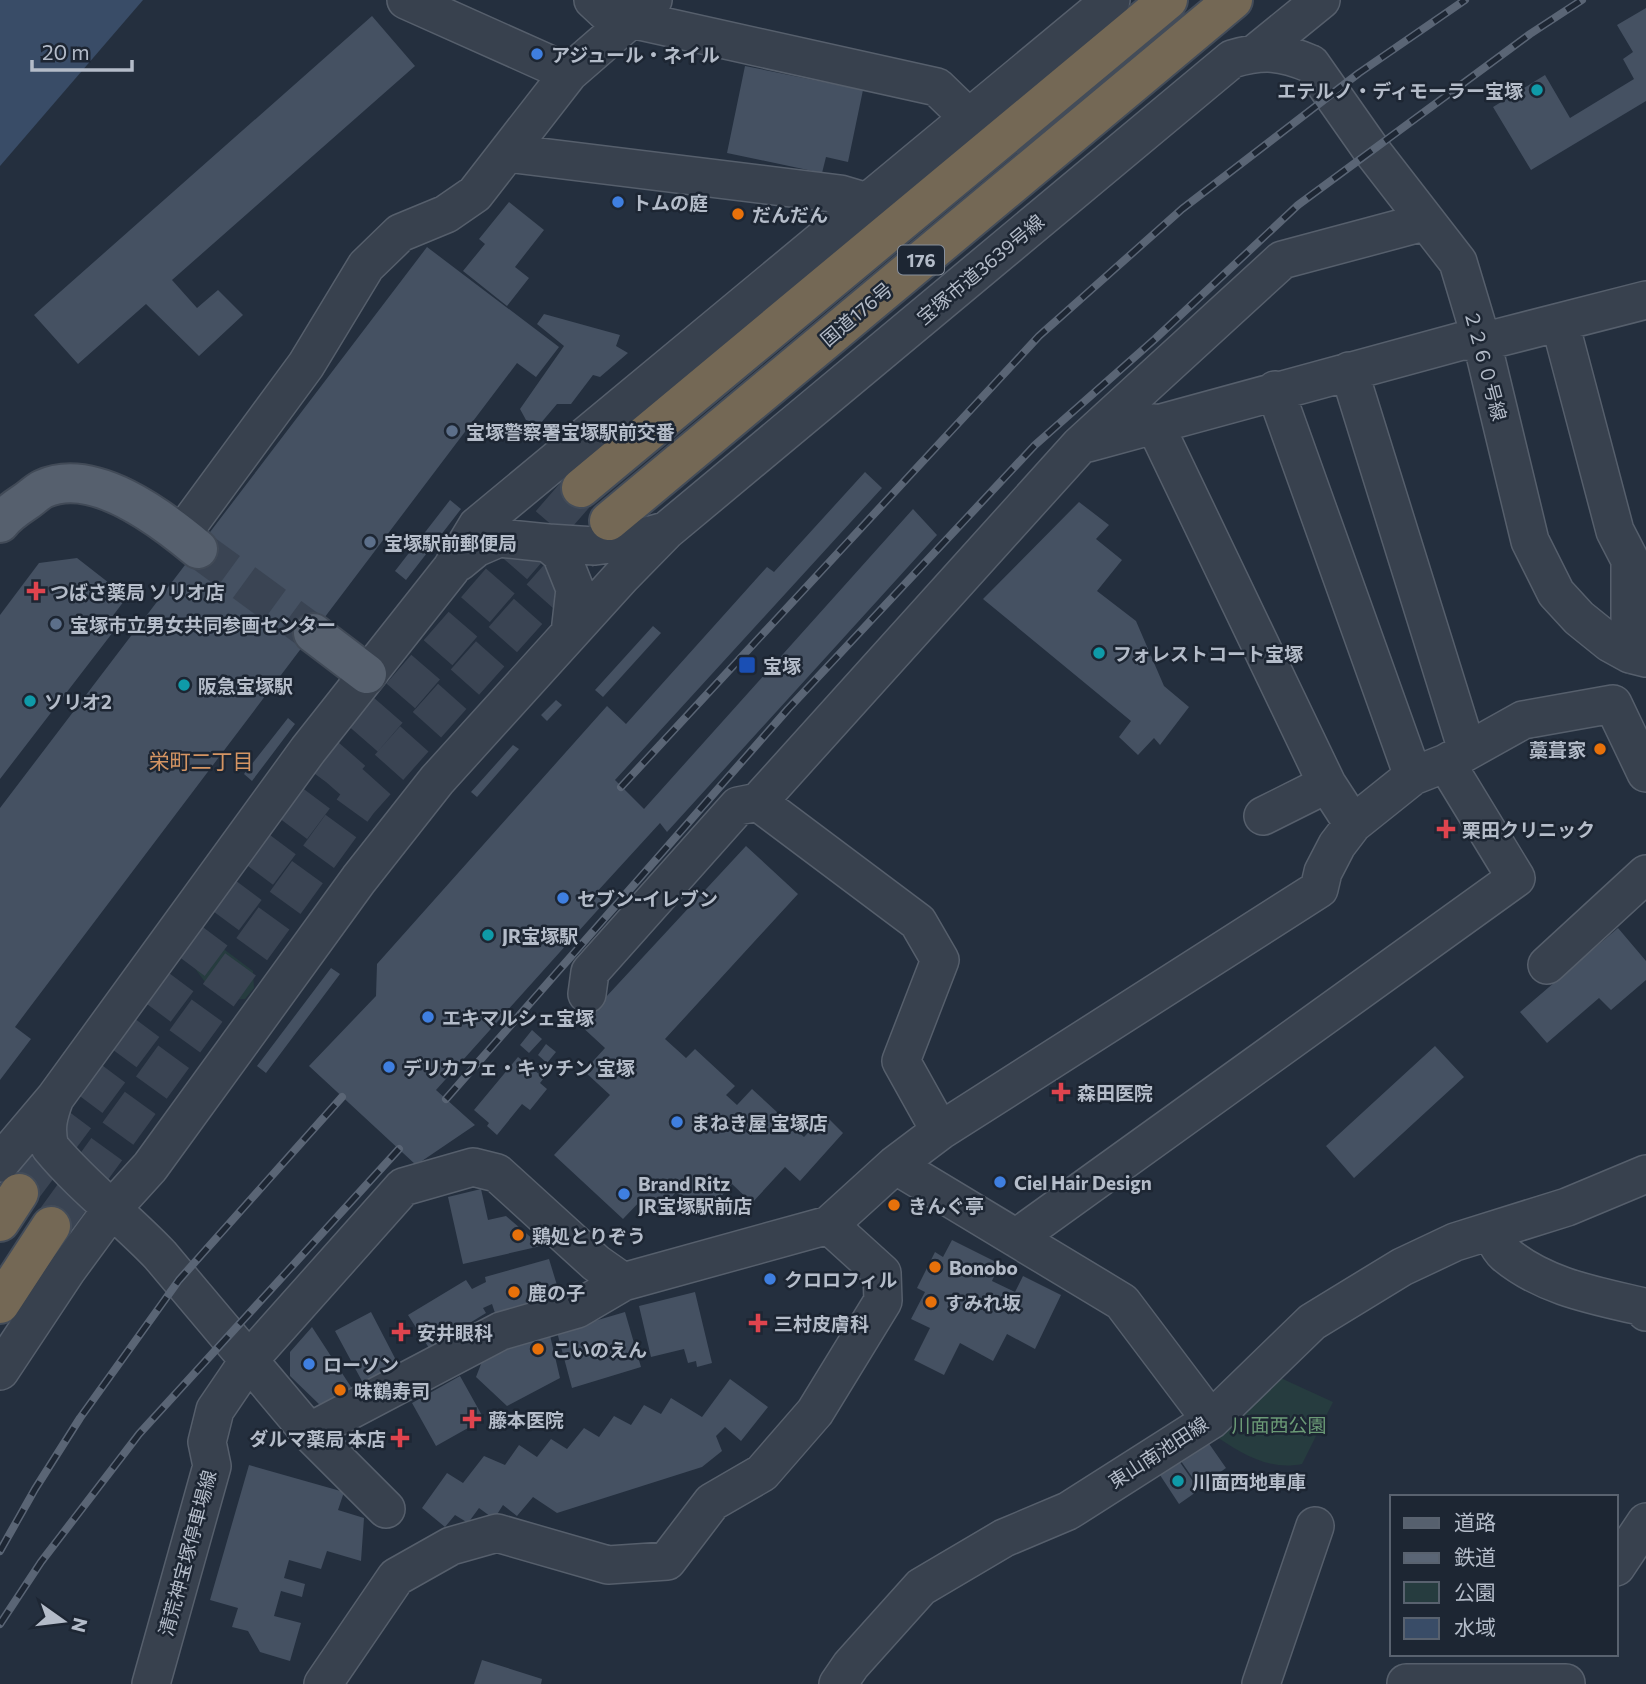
<svg xmlns="http://www.w3.org/2000/svg" width="1646" height="1684" font-family="Commissioner,'Noto Sans JP',sans-serif">
<rect width="100%" height="100%" fill="#242f3e"/>
<path fill="#263c3f" d="M198,936L213,941L253,971L254,988L245,999C216,1001 203,981 189,959L190,947Z
M1272,1374L1333,1402L1302,1464C1267,1471 1239,1452 1211,1433Z"/>
<path fill="#394c67" d="M0,0H143L0,166Z"/>
<path fill="#455162" d="M1646,8V101L1531,170L1493,107L1545,75L1570,118L1634,79L1623,59L1633,52L1617,25Z
M372,16L415,66L172,280L197,308L218,290L243,315L199,356L146,304L78,364L34,315Z
M745,66L863,90L848,162L826,157L822,173L727,153Z
M509,202L544,230L515,267L529,278L507,306L463,271L485,244L479,239Z
M427,247L559,347L536,377L517,363L27,1011L15,1027L31,1039L0,1080V808Z
M544,314L620,335L616,346L628,353L600,377L593,375L571,404H557L540,424L526,420L520,409L564,346L537,324Z
M865,472L882,488L615,780L644,809L913,509L937,535L667,832L660,823L595,894L604,903L436,1090L475,1125L416,1165L309,1066L376,996L377,964L607,706L626,724L767,567L774,572Z
M450,500L461,509L406,580L395,571Z
M1079,502L1109,525L1096,539L1122,560L1097,591L1136,621L1164,686L1189,707L1160,745L1154,738L1138,755L1119,737L1131,721L983,599Z
M77,558L127,597L112,617L120,623L0,779V615L39,563Z
M653,626L661,633L603,697L595,690Z
M556,700L562,705L547,721L541,715Z
M288,718L295,724L252,781L244,774Z
M513,745L519,749L477,797L471,792Z
M746,846L798,894L665,1039L686,1058L695,1049L735,1086L726,1095L737,1105L752,1089L804,1137L825,1115L843,1133L800,1181L785,1167L752,1203L732,1184L703,1217L676,1192L660,1211L644,1197L623,1219L554,1155L610,1095L584,1071L605,1048L580,1025Z
M1618,928L1646,961V980L1611,1010L1599,998L1547,1043L1520,1012Z
M331,968L340,974L266,1073L257,1066Z
M532,1030L542,1039L529,1053L520,1045Z
M546,1044L556,1052L547,1063L538,1055Z
M1435,1046L1464,1077L1354,1178L1326,1146Z
M518,1057L544,1078L540,1083L547,1089L530,1110L522,1104L497,1135L487,1126L489,1123L474,1110Z
M481,1189L488,1220L506,1216L541,1246L463,1264L448,1197Z
M952,1240L1000,1264L992,1281L1015,1292L1023,1276L1061,1295L1035,1349L1007,1334L993,1361L960,1343L944,1375L914,1360L930,1328L911,1319L925,1292L917,1288L935,1252L943,1257Z
M549,1259L560,1295L495,1313L492,1304L483,1308L486,1313L429,1348L408,1315L466,1280L472,1289L486,1282L485,1277Z
M695,1292L712,1363L697,1367L696,1361L688,1363L684,1349L651,1357L639,1306Z
M371,1312L398,1364L363,1383L335,1331Z
M625,1312L641,1367L572,1388L557,1332Z
M312,1327L353,1390L323,1408L290,1376V1352Z
M549,1331L560,1378L507,1406L476,1377L481,1364L493,1347Z
M460,1376L484,1419L436,1446L412,1403Z
M730,1379L768,1407L741,1441L725,1427L716,1436L722,1451L702,1467L557,1513L533,1497L517,1516L503,1505L494,1519L479,1508L468,1523L455,1515L445,1527L422,1508L447,1473L463,1483L484,1456L505,1465L519,1445L537,1457L551,1439L567,1449L584,1428L599,1437L614,1416L631,1425L644,1405L661,1414L671,1398L702,1417Z
M1203,1435L1226,1468L1199,1487L1176,1454Z
M1177,1458L1199,1490L1179,1504L1158,1472Z
M249,1465L344,1492L338,1510L364,1518L361,1561L327,1551L321,1569L289,1560L284,1578L305,1584L302,1597L281,1591L274,1616L301,1623L290,1661L260,1652L248,1631L232,1627L238,1608L210,1600Z
M482,1660L542,1679L541,1684H474Z"/>
<g fill="none" stroke-linecap="round" stroke-linejoin="round">
<path stroke="#3a4453" stroke-width="38" stroke-dasharray="38 19" stroke-linecap="butt" d="M198,549L313,633"/>
<path stroke="#3a4453" stroke-width="38" stroke-dasharray="38 19" stroke-linecap="butt" d="M19,1193L326,782L581,488
M51,1226L359,801L589,543"/>
<defs>
<path id="minor" d="M406,0L569,73
M593,0L608,14L937,87L969,118
M1257,52L1321,0
M1311,64L1372,151L1458,262L1482,342L1530,541L1556,593L1579,618L1610,643L1630,654L1646,658
M508,153L840,194L867,202
M1560,323L1615,531L1630,560V654
M1349,371L1467,750
M1275,390L1413,776
M1154,423L1327,784L1353,824
M1088,443L1462,341L1482,342L1646,300
M181,535L306,365L366,266L400,233L446,214L475,194L569,73L653,0
M548,543L595,546L626,542L665,531
M459,562L476,548L499,538L548,543L561,554L575,589L570,633
M1263,816L1327,784
M1547,965L1646,874
M587,994L590,972L738,806L758,802L1080,445L1282,260L1424,222
M55,1098C48,1116 45,1129 50,1147C83,1187 125,1218 160,1255L309,1432L501,1331L577,1309L623,1282
M940,1131L1319,889L1323,872L1337,845L1353,824L1413,776L1446,763L1523,720L1613,704L1646,773
M0,1163L55,1098L308,750L451,569L477,526L1111,0
M895,1165L1122,1302L1211,1420
M1491,1231C1495,1239 1498,1248 1505,1254C1544,1287 1597,1296 1644,1307L1646,1312
M1016,1238L1516,878L1446,763
M0,1371L67,1270L111,1210L150,1167L359,879L437,780L621,577L666,531L1232,59C1263,50 1281,51 1311,64
M309,1432L386,1509
M1616,1567L1646,1522
M1406,1683H1566
M151,1684L212,1466L207,1442L215,1410L249,1360L403,1187L473,1167L497,1173L596,1263L623,1282L829,1225L895,1165L940,1131L901,1061L940,960L918,922L758,802
M323,1684L396,1577L451,1546L497,1533L608,1565L667,1561L712,1502L762,1473L815,1412L883,1301L882,1273L829,1225
M838,1684L851,1665L921,1587L1004,1538L1068,1511L1211,1420L1312,1322L1402,1267L1455,1242L1567,1207L1646,1174
M1261,1684L1315,1526"/>
<path id="major" d="M0,523C7,514 16,508 25,502C31,498 37,492 43,489C93,466 161,518 198,549
M313,633L367,674"/>
<path id="highway" d="M581,488L1168,0
M609,521L1233,0
M0,1222L19,1193
M0,1304L51,1226"/>
</defs>
<use href="#minor" stroke="#565f6c" stroke-width="40"/>
<use href="#major" stroke="#414a57" stroke-width="42"/>
<use href="#highway" stroke="#434c59" stroke-width="42"/>
<use href="#minor" stroke="#38414e" stroke-width="37"/>
<use href="#major" stroke="#56606e" stroke-width="38"/>
<use href="#highway" stroke="#746855" stroke-width="38"/>
<defs>
<path id="rail" d="M621,787L1039,336L1182,209L1359,73L1465,0
M446,1099L788,709L1035,445L1155,339L1298,205L1530,34L1582,0
M0,1551L35,1489L80,1418L179,1280L342,1097
M0,1624L41,1562L139,1434L399,1149"/>
</defs>
<use href="#rail" stroke="#5a6575" stroke-width="8"/>
<use href="#rail" stroke="#1d2633" stroke-width="5" stroke-dasharray="16" stroke-linecap="butt"/>
</g>
<g fill="#3f7fe0" stroke="#1d2633" stroke-width="2.5">
<circle cx="537" cy="54" r="7"/>
<circle cx="618" cy="202" r="7"/>
<circle cx="563" cy="898" r="7"/>
<circle cx="428" cy="1017" r="7"/>
<circle cx="389" cy="1067" r="7"/>
<circle cx="677" cy="1122" r="7"/>
<circle cx="1000" cy="1182" r="7"/>
<circle cx="624" cy="1194" r="7"/>
<circle cx="770" cy="1279" r="7"/>
<circle cx="309" cy="1364" r="7"/>
</g>
<g fill="#0f9aa8" stroke="#1d2633" stroke-width="2.5">
<circle cx="1537" cy="90" r="7"/>
<circle cx="1099" cy="653" r="7"/>
<circle cx="184" cy="685" r="7"/>
<circle cx="30" cy="701" r="7"/>
<circle cx="488" cy="935" r="7"/>
<circle cx="1178" cy="1481" r="7"/>
</g>
<g fill="#e8710a" stroke="#1d2633" stroke-width="2.5">
<circle cx="738" cy="214" r="7"/>
<circle cx="1600" cy="749" r="7"/>
<circle cx="894" cy="1205" r="7"/>
<circle cx="518" cy="1235" r="7"/>
<circle cx="935" cy="1267" r="7"/>
<circle cx="514" cy="1292" r="7"/>
<circle cx="931" cy="1302" r="7"/>
<circle cx="538" cy="1349" r="7"/>
<circle cx="340" cy="1390" r="7"/>
</g>
<g fill="#5c6f8a" stroke="#1d2633" stroke-width="2.5">
<circle cx="452" cy="431" r="7"/>
<circle cx="370" cy="542" r="7"/>
<circle cx="56" cy="624" r="7"/>
</g>
<g fill="#e0444e" stroke="#1d2633" stroke-width="2.5">
<path d="M32.5 580.5h7v7h7v7h-7v7h-7v-7h-7v-7h7z"/>
<path d="M1442.5 818.5h7v7h7v7h-7v7h-7v-7h-7v-7h7z"/>
<path d="M1057.5 1081.5h7v7h7v7h-7v7h-7v-7h-7v-7h7z"/>
<path d="M754.5 1312.5h7v7h7v7h-7v7h-7v-7h-7v-7h7z"/>
<path d="M397.5 1321.5h7v7h7v7h-7v7h-7v-7h-7v-7h7z"/>
<path d="M468.5 1408.5h7v7h7v7h-7v7h-7v-7h-7v-7h7z"/>
<path d="M396.5 1427.5h7v7h7v7h-7v7h-7v-7h-7v-7h7z"/>
</g>
<rect fill="#1a4fb4" stroke="#1d2633" stroke-width="2.5" x="738" y="656" width="18" height="18" rx="3.5"/>
<g text-anchor="middle" dominant-baseline="central" stroke-width="5" stroke-linejoin="round" paint-order="stroke">
<rect fill="#1d2633" stroke="#878f9c" stroke-width="2" x="898" y="245.5" width="46" height="29" rx="5"/>
<g font-size="18" font-weight="bold" fill="#b4bcc9">
<text x="921" y="260">176</text>
</g>
<g font-size="19" font-weight="bold" fill="#b4bcc9" stroke="#1d2633" text-anchor="start">
<text x="551" y="54">アジュール・ネイル</text>
<text x="1523" y="90" text-anchor="end">エテルノ・ディモーラー宝塚</text>
<text x="632" y="202">トムの庭</text>
<text x="752" y="214">だんだん</text>
<text x="466" y="431">宝塚警察署宝塚駅前交番</text>
<text x="384" y="542">宝塚駅前郵便局</text>
<text x="50" y="591">つばさ薬局 ソリオ店</text>
<text x="70" y="624">宝塚市立男女共同参画センター</text>
<text x="1113" y="653">フォレストコート宝塚</text>
<text x="763" y="665">宝塚</text>
<text x="198" y="685">阪急宝塚駅</text>
<text x="44" y="701">ソリオ2</text>
<text x="1586" y="749" text-anchor="end">藁葺家</text>
<text x="1462" y="829">栗田クリニック</text>
<text x="577" y="898">セブン-イレブン</text>
<text x="502" y="935">JR宝塚駅</text>
<text x="442" y="1017">エキマルシェ宝塚</text>
<text x="403" y="1067">デリカフェ・キッチン 宝塚</text>
<text x="1077" y="1092">森田医院</text>
<text x="691" y="1122">まねき屋 宝塚店</text>
<text x="1014" y="1182">Ciel Hair Design</text>
<text x="638" y="1183">Brand Ritz<tspan x="638" dy="22">JR宝塚駅前店</tspan></text>
<text x="908" y="1205">きんぐ亭</text>
<text x="532" y="1235">鶏処とりぞう</text>
<text x="949" y="1267">Bonobo</text>
<text x="784" y="1279">クロロフィル</text>
<text x="528" y="1292">鹿の子</text>
<text x="945" y="1302">すみれ坂</text>
<text x="774" y="1323">三村皮膚科</text>
<text x="417" y="1332">安井眼科</text>
<text x="552" y="1349">こいのえん</text>
<text x="323" y="1364">ローソン</text>
<text x="354" y="1390">味鶴寿司</text>
<text x="488" y="1419">藤本医院</text>
<text x="386" y="1438" text-anchor="end">ダルマ薬局 本店</text>
<text x="1192" y="1481">川面西地車庫</text>
</g>
<g font-size="19" fill="#b4bcc9" stroke="#1d2633">
<text transform="translate(980 269) rotate(-40)">宝塚市道3639号線</text>
<text transform="translate(856 314) rotate(-40)">国道176号</text>
<text transform="translate(1486 365) rotate(75)">２２６０号線</text>
<text transform="translate(1158 1452) rotate(-33)">東山南池田線</text>
<text transform="translate(187 1553) rotate(-75)">清荒神宝塚停車場線</text>
</g>
<g font-size="19" fill="#6b9a76" stroke="#1d2633">
<text x="1279" y="1424">川面西公園</text>
</g>
<g font-size="21" fill="#d59563" stroke="#1d2633">
<text x="201" y="760">栄町二丁目</text>
</g>
</g>
<rect x="1390" y="1495" width="228" height="161" fill="#1d2633" stroke="#59626f" stroke-width="2"/>
<rect x="1404" y="1518" width="35" height="10" fill="#56606e" stroke="#59626f" stroke-width="2"/>
<text x="1454" y="1530" font-size="21" fill="#b4bcc9">道路</text>
<rect x="1404" y="1553" width="35" height="10" fill="#5a6575" stroke="#59626f" stroke-width="2"/>
<text x="1454" y="1565" font-size="21" fill="#b4bcc9">鉄道</text>
<rect x="1404" y="1582" width="35" height="21" fill="#263c3f" stroke="#59626f" stroke-width="2"/>
<text x="1454" y="1600" font-size="21" fill="#b4bcc9">公園</text>
<rect x="1404" y="1618" width="35" height="21" fill="#394c67" stroke="#59626f" stroke-width="2"/>
<text x="1454" y="1635" font-size="21" fill="#b4bcc9">水域</text>
<g transform="translate(63 1621) rotate(104)" stroke="#1d2633" stroke-width="5" paint-order="stroke">
<path d="M0-5L12 26L0 18L-12 26Z" fill="#b4bcc9"/>
<text y="-10" font-size="19" font-weight="bold" text-anchor="middle" fill="#b4bcc9">N</text>
</g>
<path d="M32 60v10h100v-10" fill="none" stroke="#b4bcc9" stroke-width="3.5"/>
<text x="42" y="60" font-size="21" fill="#b4bcc9" stroke="#1d2633" stroke-width="5" paint-order="stroke">20 m</text>
</svg>
